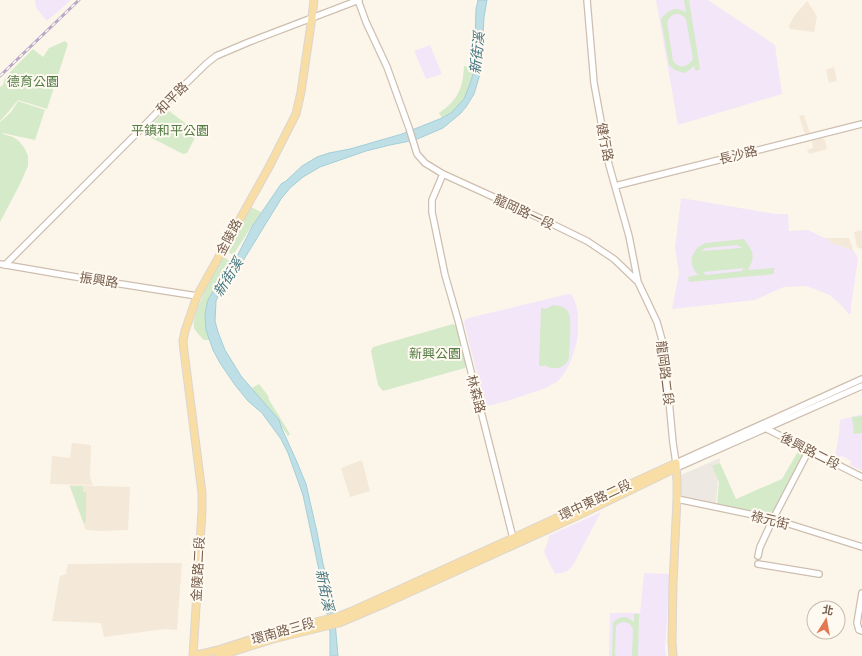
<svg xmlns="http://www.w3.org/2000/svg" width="862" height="656" font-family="Poppins,'Noto Sans TC',sans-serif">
<rect width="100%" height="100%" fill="#fcf6ea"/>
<path fill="#f4e8d8" d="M807,1L817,16L814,32L790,29L789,26L794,16Z
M834,67L837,81L829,83L826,70Z
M804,115L810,133L806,134L804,132L799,116Z
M822,138L825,140L827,149L809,154L807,150L813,148L812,141Z
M862,230V249L857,247L854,232Z
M824,238H849L853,250L830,243L829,240Z
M72,443L91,445L90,477L93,485L50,484L52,456L70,458Z
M362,460L370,491L350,497L341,468Z
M69,485L130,487L128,530L101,531L86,530Z
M157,563H182L177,630L165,629L104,637L101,623L52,621L60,576L66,574L68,564Z"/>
<path fill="#eee8e3" d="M720,458L716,503H706L681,500V475Z"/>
<path fill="#f3e6f9" d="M35,0H71L47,21L36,8Z
M656,0H708L775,45L782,94L678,125Z
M430,45L442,74L426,79L414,51Z
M681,198L776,214H788L789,231L808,230L829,240L830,243L853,250L858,258L851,308V314H849L842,306L830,295L806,286L784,287L755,300L672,309L679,273L675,248Z
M568,294H571L574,299L577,308L578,315V334L577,341L572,358L567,369L563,375L558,381L546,388L504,402L487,406L485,404L464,323L465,319Z
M862,414V471L850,465L851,461L842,456L839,457H835L839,434L840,420Z
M601,512L572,567L566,572L555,574L544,552L549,538L548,536Z
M644,573L670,574L665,647L666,656H609L610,613H640Z"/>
<path fill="#d4eac8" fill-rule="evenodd" d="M684,0H689L700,69L696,71L694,66L685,73L675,70L669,65L661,19C670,9 674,6 686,12ZM675,14C680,14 683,15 686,19L693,59C688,67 680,70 673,61L667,22L671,16Z
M65,41L68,44L47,109L18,100L16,98L18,100L9,111L0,121V87L3,85L5,77L33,49L43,57L49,48Z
M464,66L477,68L475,81L464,99L451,113L442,118L439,113C458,100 463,88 464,66Z
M18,101L45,110L35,140L16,136L3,133V134L13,137L19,141L25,149L28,156V166L19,186L0,222V122L11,112Z
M165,111H169L196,131L197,134L187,153L183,154L146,135L144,132Z
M251,207L261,212L233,255L228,252Z
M744,239C746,243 748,244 750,248C755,256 752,263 748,270L774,268V274L689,282L688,277L698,275C695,271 692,268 692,263C690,254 698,246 706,243ZM737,245L742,248L701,251L705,248ZM744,268L742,271L706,275L703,272Z
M223,256L233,264L215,291L212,340H204C201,337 196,332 194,328C190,316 216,268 223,256Z
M553,305C560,306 567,307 569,314C572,320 569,349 569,358C565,369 554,371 544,365V366H539L541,308L546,309Z
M453,324L457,327L466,365L465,368L383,391L378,385L371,351L373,347Z
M259,384L269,397L268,398L290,434L288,436L272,413L261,400L252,388Z
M862,416V433L854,434L852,417Z
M800,448L807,452L771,515L717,506L719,482L712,466L720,463L736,499L782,479Z
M70,486H83V492H86V521L84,524Z
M634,614H639L638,656H632L633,629L630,624C625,621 620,621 616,626L615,654L616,656H612L613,622C622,616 625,615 634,622Z"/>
<path fill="#bedfe6" stroke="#a4ced8" d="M478,0H487L484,17L481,71L474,94L466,107L460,114L443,128L415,140L390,145L366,151L320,167L303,177L290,188L281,199L230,282L218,296L216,301L215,321L218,332L225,350L241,376L279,420L282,429L297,462L306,484L317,532L323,564L333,599L338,656H330V632L325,600L316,556L303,495L288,453L281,439L262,413L248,401L235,385L220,363L213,350L206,330L205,314L208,300L214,290L228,267L233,264L253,225L281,184L286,181L302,166L317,157L329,153L350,149L402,134L442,118L451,113L464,99L470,84L477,61L478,51L475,41L476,9Z"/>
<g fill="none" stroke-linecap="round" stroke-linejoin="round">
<defs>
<path id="minor" d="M358,0L366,22L387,67L409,128L417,154L425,163L443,174L544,220L587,241L614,259L638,282
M587,0L594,83L609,165L629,236L638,282L657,322L664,347L673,443L676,463L862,379
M443,174L432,200V212L445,275L458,320L514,542
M615,186L862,124
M0,264L70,276L197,296
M5,265L137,133L165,104L206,64L216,56L249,42L359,0
M765,428L862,477
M676,468L862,386
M677,499L773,519L862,547
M758,556L760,547L773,519L809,450
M758,564L819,574
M862,593L857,623L859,630L862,631"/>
<path id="major" d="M193,656L218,650L271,633L340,616L352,611L513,538L676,463L677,481V499L673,583L672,642L673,656
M193,656L202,511V493L184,351L183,341L185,331L197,296L269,167L296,114L301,92L312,17L314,0
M219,656L273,639L339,623L386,603L575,517L676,468"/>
</defs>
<use href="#minor" stroke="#cebeaf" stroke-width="8"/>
<use href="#major" stroke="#dcd5d1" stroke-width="9"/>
<use href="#minor" stroke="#fff" stroke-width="5.5"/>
<use href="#major" stroke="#f8dda5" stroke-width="7"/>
<defs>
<path id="rail" d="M0,76L79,0"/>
</defs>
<use href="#rail" stroke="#baa7c7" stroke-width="3"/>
<use href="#rail" stroke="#fffaf1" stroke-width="1.5" stroke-dasharray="4.5" stroke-linecap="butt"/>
</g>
<g text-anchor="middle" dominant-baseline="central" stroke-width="4" stroke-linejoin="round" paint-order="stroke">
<g font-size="13" fill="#547c45" stroke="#fffaf1">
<text x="33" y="81">德育公園</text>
<text x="170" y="130">平鎮和平公園</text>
<text x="435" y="353">新興公園</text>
</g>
<g font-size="13" fill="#775e4d" stroke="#fffaf1">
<text transform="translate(172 98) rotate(-45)">和平路</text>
<text transform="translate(605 142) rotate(79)">健行路</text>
<text transform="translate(738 155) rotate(-14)">長沙路</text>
<text transform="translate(524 212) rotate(25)">龍岡路一段</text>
<text transform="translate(229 237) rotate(-62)">金陵路</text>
<text transform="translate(99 280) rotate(9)">振興路</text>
<text transform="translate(665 373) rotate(83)">龍岡路二段</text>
<text transform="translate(476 394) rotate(75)">林森路</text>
<text transform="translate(810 451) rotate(27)">後興路二段</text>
<text transform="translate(595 500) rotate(-25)">環中東路二段</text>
<text transform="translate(770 520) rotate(14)">祿元街</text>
<text transform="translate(198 569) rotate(-87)">金陵路二段</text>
<text transform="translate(283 631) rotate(-16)">環南路三段</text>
</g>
<g font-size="14" font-style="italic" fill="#437683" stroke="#fffaf1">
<text transform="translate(477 53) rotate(-84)">新街溪</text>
<text transform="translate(228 277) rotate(-58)">新街溪</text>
<text transform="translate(325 590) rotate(79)">新街溪</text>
</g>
</g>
<g transform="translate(826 620) rotate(11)"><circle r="19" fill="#fffaf1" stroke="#c9bcaf"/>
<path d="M0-3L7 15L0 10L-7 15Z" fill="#e27953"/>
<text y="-6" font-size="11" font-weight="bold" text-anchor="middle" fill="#775e4d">北</text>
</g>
</svg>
